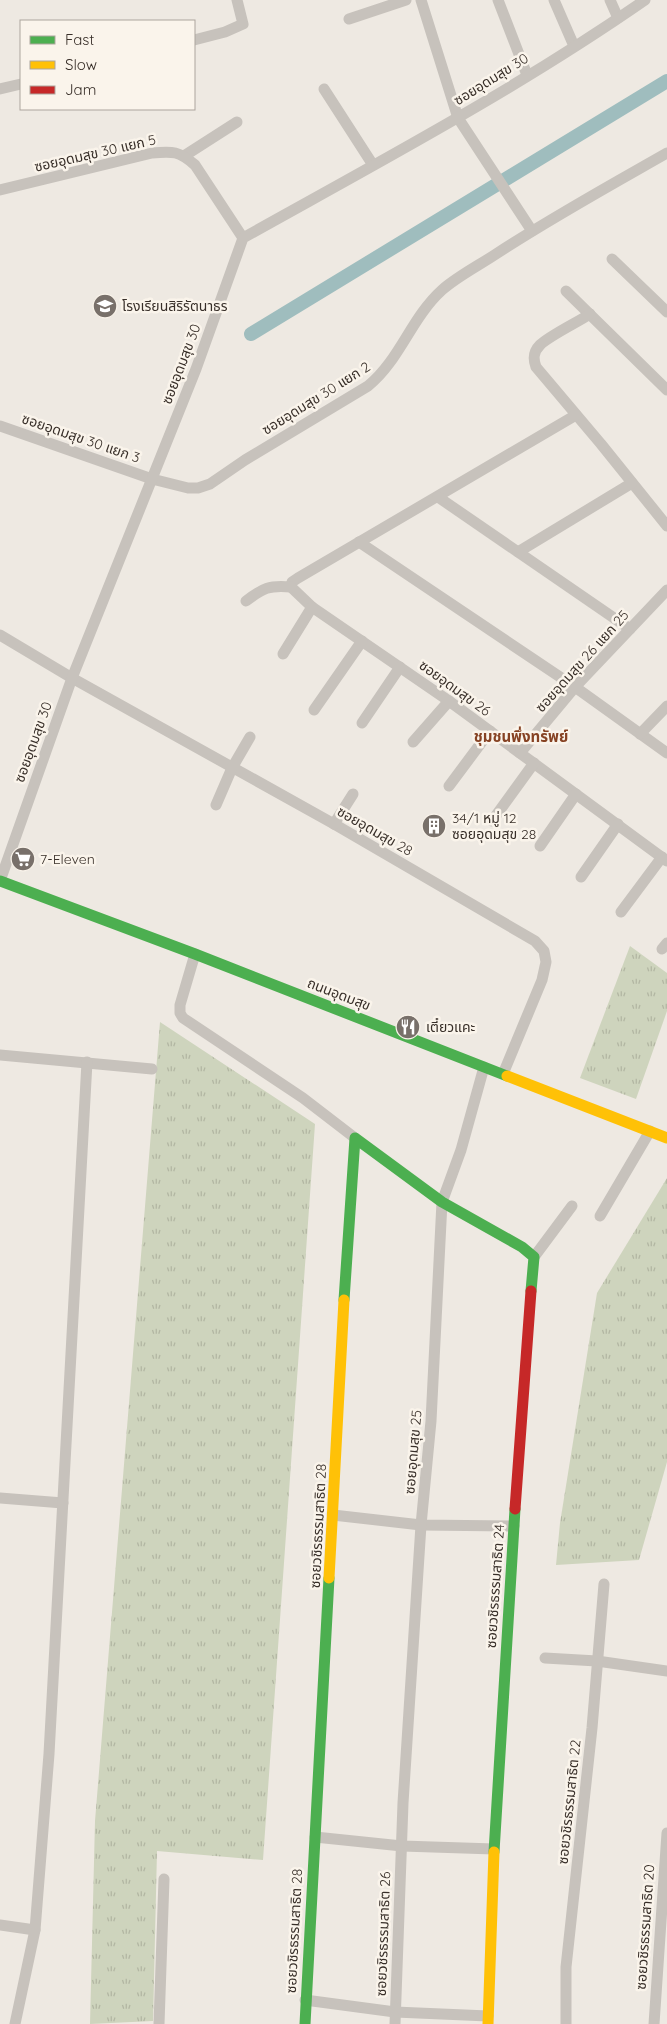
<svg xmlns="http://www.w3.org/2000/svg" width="667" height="2024" viewBox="0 0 667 2024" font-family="Quicksand,'Noto Sans Thai',sans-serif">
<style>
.grass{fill:url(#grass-tufts)}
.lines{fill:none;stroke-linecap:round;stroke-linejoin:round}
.canal{stroke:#9fbdbe;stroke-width:14}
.street{stroke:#c7c2bc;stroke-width:11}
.fast{stroke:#4caf50;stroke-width:11}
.slow{stroke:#ffc107;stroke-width:11}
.jam{stroke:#c62828;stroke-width:11}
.labels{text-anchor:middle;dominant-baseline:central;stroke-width:5;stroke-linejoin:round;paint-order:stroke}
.street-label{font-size:14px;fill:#382f29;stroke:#faf4eb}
.poi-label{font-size:14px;fill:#382f29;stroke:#faf4eb;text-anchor:start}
.neighbourhood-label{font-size:15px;font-weight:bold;fill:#864223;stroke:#faf4eb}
</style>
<defs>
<pattern id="grass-tufts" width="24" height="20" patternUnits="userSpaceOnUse" patternTransform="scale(1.25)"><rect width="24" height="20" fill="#ced4bd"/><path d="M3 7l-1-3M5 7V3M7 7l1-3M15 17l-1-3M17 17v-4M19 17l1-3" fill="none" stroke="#b2b6a2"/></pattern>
</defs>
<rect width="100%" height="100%" fill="#eee9e2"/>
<g class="grass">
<path d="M630 946 667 973V1011L636 1099 580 1078Z"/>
<path d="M160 1022 315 1124 263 1860 157 1851 153 2021 90 2024 95 1821Z"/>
<path d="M667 1178V1462L639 1560 556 1565 560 1523 597 1293Z"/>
</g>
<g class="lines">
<path class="canal" d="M251 334 667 81"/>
<g class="street">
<path d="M421 0 458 118 532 231"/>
<path d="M498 0 527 75"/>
<path d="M554 0 574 46"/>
<path d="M610 0 618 18"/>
<path d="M349 19 406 0"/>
<path d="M194 40 225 32 243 24 237 0"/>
<path d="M0 89 21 84"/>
<path d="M324 89 373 165"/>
<path d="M184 156 237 122"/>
<path d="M0 190 152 153C173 151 179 151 195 165L243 238"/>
<path d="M612 259 667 312"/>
<path d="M566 291 667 390"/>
<path d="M590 314C578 322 549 336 540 345 533 352 533 359 536 367L601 444 667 526"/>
<path d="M576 415 298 578 292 582 291 587 312 607 449 701 667 861"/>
<path d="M0 426 152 479 188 488H198L210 484 245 460 368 386C400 360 411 318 442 290 458 276 478 266 496 254 551 218 609 186 667 153"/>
<path d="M438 497 630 629"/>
<path d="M359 542 575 687 667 753"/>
<path d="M518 552 632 483"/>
<path d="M246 601C263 588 269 585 291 587"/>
<path d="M0 635 72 678 334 824 535 941 544 951 546 962 542 980 503 1074"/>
<path d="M283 654 312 607"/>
<path d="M314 710 362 641"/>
<path d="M362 723 400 667"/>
<path d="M640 734 667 706"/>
<path d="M413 742 449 701"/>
<path d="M520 753 575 687 667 590"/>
<path d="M449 786 490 731"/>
<path d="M216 805 232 768 250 737"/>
<path d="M492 821 534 763"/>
<path d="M334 824 353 794"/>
<path d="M540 846 576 794"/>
<path d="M581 877 618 824"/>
<path d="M0 881 72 678 196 369 243 238C379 162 517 89 645 0"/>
<path d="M621 912 662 857"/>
<path d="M662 949 667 943"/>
<path d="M195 954 180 1005V1013L183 1018 303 1098 355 1138"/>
<path d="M0 1055 152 1069"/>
<path d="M600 1216 650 1131"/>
<path d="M534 1257 572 1206"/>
<path d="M0 1498 63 1503"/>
<path d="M333 1515 421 1525 514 1526"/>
<path d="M545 1658 597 1661 667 1671"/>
<path d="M315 1837 402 1846 494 1849"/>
<path d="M0 1925 35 1930"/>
<path d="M305 2000 395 2012 488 2016"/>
<path d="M15 2024 35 1930 49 1754 87 1062"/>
<path d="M159 2024 164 1879"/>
<path d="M395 2024 403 1803 421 1525 431 1421 442 1202 461 1150 484 1067"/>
<path d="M566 2024V1967L592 1728 604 1584"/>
<path d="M654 2024 667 1833"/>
</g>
<g class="fast">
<path d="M0 881 195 954 507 1076"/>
<path d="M344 1300 355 1138 442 1202 522 1247 534 1257 531 1291"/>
<path d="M494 1852 515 1509"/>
<path d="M305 2024 329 1578"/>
</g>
<g class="slow">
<path d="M507 1076 667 1138"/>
<path d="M329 1578 344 1300"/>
<path d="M488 2024 494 1852"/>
</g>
<path class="jam" d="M515 1509 531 1291"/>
</g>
<defs>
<g id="school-disc" transform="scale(1.25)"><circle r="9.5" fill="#78706a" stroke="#faf4eb"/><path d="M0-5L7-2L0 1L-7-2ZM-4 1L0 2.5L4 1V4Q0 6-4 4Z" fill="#fff"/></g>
<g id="building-disc" transform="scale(1.25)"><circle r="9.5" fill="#78706a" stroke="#faf4eb"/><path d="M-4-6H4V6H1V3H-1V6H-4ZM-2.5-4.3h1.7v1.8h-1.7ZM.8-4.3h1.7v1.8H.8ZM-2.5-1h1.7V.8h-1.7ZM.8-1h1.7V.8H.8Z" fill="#fff"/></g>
<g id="supermarket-disc" transform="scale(1.25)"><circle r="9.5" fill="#78706a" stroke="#faf4eb"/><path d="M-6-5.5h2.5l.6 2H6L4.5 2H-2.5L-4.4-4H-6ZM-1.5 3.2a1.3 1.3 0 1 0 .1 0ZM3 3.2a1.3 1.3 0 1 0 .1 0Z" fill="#fff"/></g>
<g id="restaurant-disc" transform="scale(1.25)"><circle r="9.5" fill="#78706a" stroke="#faf4eb"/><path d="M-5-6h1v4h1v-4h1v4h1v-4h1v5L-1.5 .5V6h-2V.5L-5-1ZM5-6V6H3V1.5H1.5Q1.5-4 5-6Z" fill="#fff"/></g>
</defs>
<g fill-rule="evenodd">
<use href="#school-disc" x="105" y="306"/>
<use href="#building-disc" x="434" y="826"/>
<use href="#supermarket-disc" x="23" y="859"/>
<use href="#restaurant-disc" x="408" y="1027"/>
</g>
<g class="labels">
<g class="street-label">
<text transform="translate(491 79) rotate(-32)">ซอยอุดมสุข 30</text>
<text transform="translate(95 153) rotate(-13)">ซอยอุดมสุข 30 แยก 5</text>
<text transform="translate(181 364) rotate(-69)">ซอยอุดมสุข 30</text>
<text transform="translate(316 398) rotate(-32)">ซอยอุดมสุข 30 แยก 2</text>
<text transform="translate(81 438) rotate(19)">ซอยอุดมสุข 30 แยก 3</text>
<text transform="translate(582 661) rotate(-48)">ซอยอุดมสุข 26 แยก 25</text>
<text transform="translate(455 688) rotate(36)">ซอยอุดมสุข 26</text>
<text transform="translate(33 742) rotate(-70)">ซอยอุดมสุข 30</text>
<text transform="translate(375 831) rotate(30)">ซอยอุดมสุข 28</text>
<text transform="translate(339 994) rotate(21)">ถนนอุดมสุข</text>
<text transform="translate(413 1452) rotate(-85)">ซอยอุดมสุข 25</text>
<text transform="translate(318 1526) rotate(-87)">ซอยวชิรธรรมสาธิต 28</text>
<text transform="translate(495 1586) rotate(-86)">ซอยวชิรธรรมสาธิต 24</text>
<text transform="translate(569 1802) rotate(-84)">ซอยวชิรธรรมสาธิต 22</text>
<text transform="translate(645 1927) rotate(-86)">ซอยวชิรธรรมสาธิต 20</text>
<text transform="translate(294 1931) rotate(-87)">ซอยวชิรธรรมสาธิต 28</text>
<text transform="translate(383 1934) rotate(-88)">ซอยวชิรธรรมสาธิต 26</text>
</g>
<g class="poi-label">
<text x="122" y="306">โรงเรียนสิริรัตนาธร</text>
<text x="452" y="818">34/1 หมู่ 12<tspan x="452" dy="16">ซอยอุดมสุข 28</tspan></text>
<text x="40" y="859">7-Eleven</text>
<text x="426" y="1027">เตี๋ยวแคะ</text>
</g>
<g class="neighbourhood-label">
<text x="521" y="736">ชุมชนพึ่งทรัพย์</text>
</g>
</g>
<rect x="20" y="20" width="175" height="90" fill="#faf4eb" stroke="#aca59d"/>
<rect x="30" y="36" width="25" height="8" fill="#4caf50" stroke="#aca59d"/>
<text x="65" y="45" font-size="15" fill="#382f29">Fast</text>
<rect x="30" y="61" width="25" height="8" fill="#ffc107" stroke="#aca59d"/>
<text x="65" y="70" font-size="15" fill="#382f29">Slow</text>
<rect x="30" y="86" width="25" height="8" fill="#c62828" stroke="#aca59d"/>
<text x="65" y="95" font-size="15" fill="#382f29">Jam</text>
</svg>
